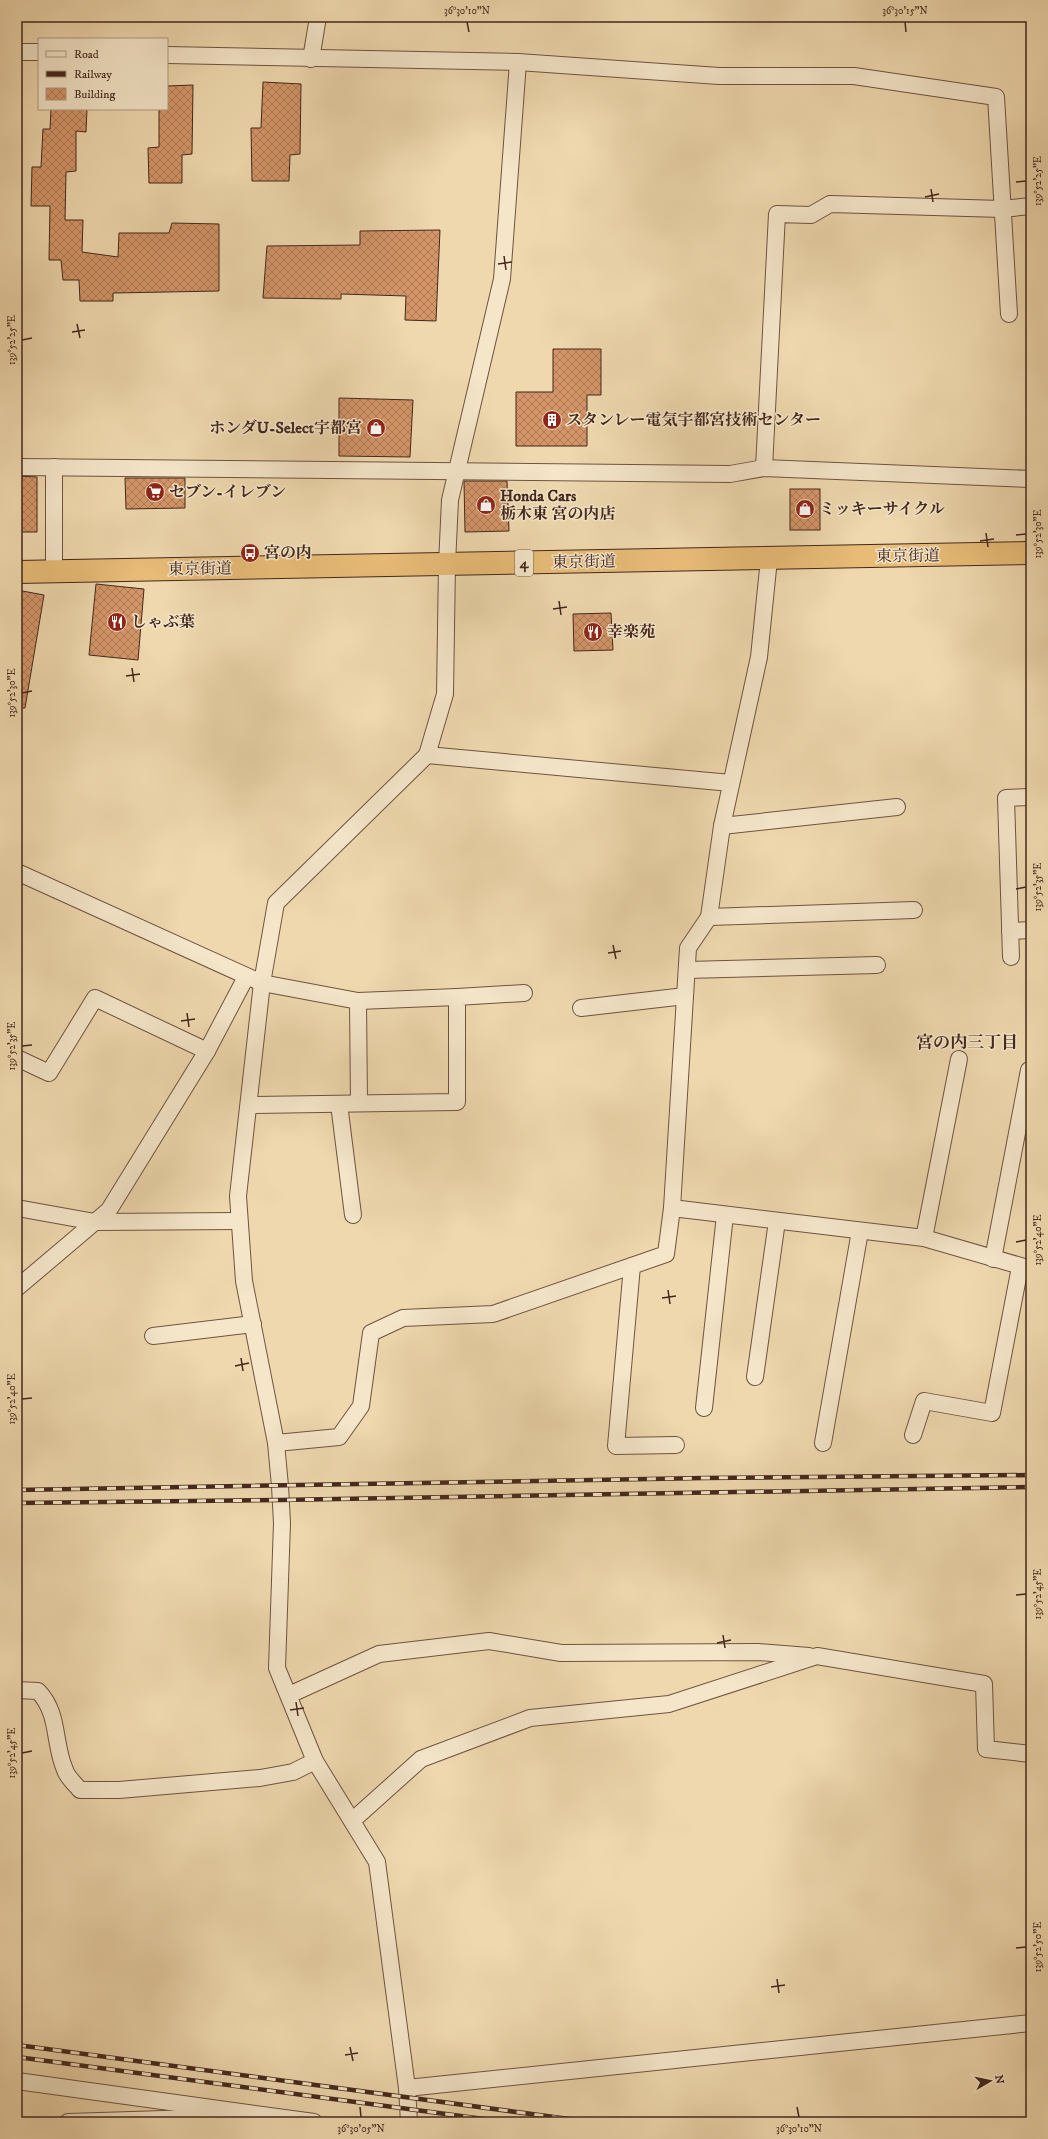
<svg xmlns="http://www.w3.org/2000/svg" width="1048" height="2139" viewBox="0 0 1048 2139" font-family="'IM FELL DW Pica','Noto Serif JP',serif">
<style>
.building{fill:url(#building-cross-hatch);stroke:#43271d}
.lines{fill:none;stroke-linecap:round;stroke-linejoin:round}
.minor-casing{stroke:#6e5341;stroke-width:18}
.trunk-casing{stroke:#43271d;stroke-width:24}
.minor{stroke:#f5e6ca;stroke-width:16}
.trunk{stroke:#e8bc77;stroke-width:22}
.rail-casing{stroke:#43271d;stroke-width:4.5}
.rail{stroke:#f5e6ca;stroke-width:3;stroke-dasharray:9;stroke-linecap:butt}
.ticks{fill:none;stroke:#43271d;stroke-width:1.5}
.labels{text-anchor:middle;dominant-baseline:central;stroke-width:3;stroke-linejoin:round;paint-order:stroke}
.shield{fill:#f5e6ca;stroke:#786051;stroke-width:1}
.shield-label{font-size:15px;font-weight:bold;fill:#43271d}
.poi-label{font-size:16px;font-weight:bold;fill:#43271d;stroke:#f5e6ca;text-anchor:start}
.street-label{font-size:16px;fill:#43271d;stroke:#f5e6ca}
.neighbourhood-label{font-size:17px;font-weight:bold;fill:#43271d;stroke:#f5e6ca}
.neatline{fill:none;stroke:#43271d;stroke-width:1.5}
.ticks-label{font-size:10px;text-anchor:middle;fill:#43271d}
</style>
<defs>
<pattern id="building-cross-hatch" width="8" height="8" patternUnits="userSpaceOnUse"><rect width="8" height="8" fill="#d49669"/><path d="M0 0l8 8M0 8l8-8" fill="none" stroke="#ae7a56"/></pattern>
</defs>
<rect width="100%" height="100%" fill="#efd8ae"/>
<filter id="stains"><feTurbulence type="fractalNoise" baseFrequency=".005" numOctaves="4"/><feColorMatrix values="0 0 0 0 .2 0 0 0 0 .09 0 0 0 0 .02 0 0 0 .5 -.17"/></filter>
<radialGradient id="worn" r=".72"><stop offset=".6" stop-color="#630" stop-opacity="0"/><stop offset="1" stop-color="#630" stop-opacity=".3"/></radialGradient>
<g class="building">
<path d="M263 82 301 84 300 154 290 155 289 181H252L251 128H261Z"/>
<path d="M193 85 192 154 182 155V183H149L148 148 159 147V109H167V86Z"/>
<path d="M51 109H87L86 132 76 131V171L66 172 65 220H83L82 252 118 257 119 233H169L172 223 219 224V291L113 293V301H80L79 280H63L61 260H49L50 206H31L32 167H41L43 129H50Z"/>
<path d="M440 230 436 321 405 320 406 296 341 294V299L263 298 267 246 360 245V231Z"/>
<path d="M553 349H601V395H587V446H516V392H553Z"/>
<path d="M339 398 413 400 410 457 339 456Z"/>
<path d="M17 476 37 477V532H17Z"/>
<path d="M125 478H185V508L126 509Z"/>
<path d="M464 481H507L509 531 465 532Z"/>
<rect x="790" y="489" width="30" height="41"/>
<path d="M96 584 144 589 138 660 89 655Z"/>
<path d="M17 590 44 595 25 708H17Z"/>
<path d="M611 613 613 650 574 651 573 614Z"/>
</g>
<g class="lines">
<g class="minor-casing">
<g id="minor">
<path d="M17 52H39"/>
<path d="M167 55 518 62 719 76H854L996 97 1009 314"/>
<path d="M311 59 318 17"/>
<path d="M17 467 730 474 764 468 1031 479"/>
<path d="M764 468 777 214 811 215 830 204 1002 209 1031 206"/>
<path d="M54 572V467"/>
<path d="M427 755 731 783"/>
<path d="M722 826 897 807"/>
<path d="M17 872 262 983 358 1001 457 997"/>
<path d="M709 917 914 910"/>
<path d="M1010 931 1031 930"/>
<path d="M1011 957 1006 798 1031 797"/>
<path d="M687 970 877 965"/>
<path d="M358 1001 359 1103"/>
<path d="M581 1008 685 996"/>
<path d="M17 1058 49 1073 95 998 207 1051"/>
<path d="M339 1104 353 1215"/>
<path d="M249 1105 457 1102V997L524 993"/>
<path d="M17 1208 95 1222 238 1221"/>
<path d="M672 1208 924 1238 1031 1269"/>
<path d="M924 1238 959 1059"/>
<path d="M993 1259 1029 1070"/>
<path d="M632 1266 616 1446 676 1445"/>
<path d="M17 1288 109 1210 207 1051 246 977"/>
<path d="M153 1336 253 1324"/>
<path d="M755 1377 777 1221"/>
<path d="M704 1408 725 1215"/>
<path d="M913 1435 924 1401 992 1413 1020 1267"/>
<path d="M276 1443 339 1437 361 1406 371 1333 403 1318 493 1314 666 1254 672 1208 688 948 709 917 722 826 759 657 769 559"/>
<path d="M823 1443 860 1231"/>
<path d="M17 1690 38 1691C60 1714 53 1743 65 1770 67 1777 75 1784 80 1790H119L260 1778 293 1772 315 1761"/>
<path d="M289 1695 379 1654 489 1641 561 1653 758 1652 809 1656"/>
<path d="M353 1820 421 1759 530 1718 669 1704 817 1656 984 1684 986 1749 1031 1754"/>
<path d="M17 2081 314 2122"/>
<path d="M407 2088 1031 2023"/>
<path d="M68 2122 228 2117"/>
<path d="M409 2122 407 2088 377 1862 315 1761 277 1668 282 1523 280 1486 276 1443 244 1281 238 1196 262 983 276 903 427 755 445 694 447 564 450 500 502 279 518 62"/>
</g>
</g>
<g class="trunk-casing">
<path id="trunk" d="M17 572 1031 553"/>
</g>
<use href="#minor" class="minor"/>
<use href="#trunk" class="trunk"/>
<g class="rail-casing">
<g id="rail">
<path d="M17 1490 705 1478 1031 1475"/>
<path d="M17 1503 280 1500 1031 1487"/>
<path d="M17 2045 591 2122"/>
<path d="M17 2057 506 2122"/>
</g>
</g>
<use href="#rail" class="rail"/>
</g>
<path class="ticks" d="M467 22 469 32M905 22 906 32M1016 182 1026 181M931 189 933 202M925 197 939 194M504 256 506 270M498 264 512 262M77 324 80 338M72 332 85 330M22 340 32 338M986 533 988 547M1016 535 1026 534M980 541 994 539M559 601 561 615M553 609 567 607M132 668 134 682M126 676 140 674M22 693 32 691M1016 889 1026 887M613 945 616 959M608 953 621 951M187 1013 189 1027M181 1021 195 1019M22 1046 32 1045M1016 1242 1026 1240M668 1290 670 1304M662 1298 676 1296M241 1358 243 1371M235 1366 249 1363M22 1399 32 1398M1016 1595 1026 1594M723 1635 725 1648M717 1643 731 1640M296 1702 298 1716M290 1710 304 1708M22 1753 32 1751M1016 1948 1026 1947M777 1979 779 1993M771 1987 785 1985M350 2047 353 2061M345 2055 358 2053M360 2107 361 2117M797 2107 799 2117"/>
<defs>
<g id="building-disc" transform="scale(1)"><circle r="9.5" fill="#8f2418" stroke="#f5e6ca"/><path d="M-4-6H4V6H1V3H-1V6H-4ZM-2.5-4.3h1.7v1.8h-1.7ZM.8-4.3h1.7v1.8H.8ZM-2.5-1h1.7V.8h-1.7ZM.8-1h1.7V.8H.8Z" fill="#fff"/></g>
<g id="shop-disc" transform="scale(1)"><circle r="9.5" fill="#8f2418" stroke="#f5e6ca"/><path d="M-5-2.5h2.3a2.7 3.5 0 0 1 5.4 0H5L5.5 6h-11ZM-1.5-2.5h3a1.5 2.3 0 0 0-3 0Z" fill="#fff"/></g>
<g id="supermarket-disc" transform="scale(1)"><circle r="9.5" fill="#8f2418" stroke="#f5e6ca"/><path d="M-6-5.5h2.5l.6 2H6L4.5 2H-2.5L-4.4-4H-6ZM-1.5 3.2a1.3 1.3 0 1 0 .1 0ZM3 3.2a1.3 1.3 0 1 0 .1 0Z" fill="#fff"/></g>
<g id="bus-disc" transform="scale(1)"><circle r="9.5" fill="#8f2418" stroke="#f5e6ca"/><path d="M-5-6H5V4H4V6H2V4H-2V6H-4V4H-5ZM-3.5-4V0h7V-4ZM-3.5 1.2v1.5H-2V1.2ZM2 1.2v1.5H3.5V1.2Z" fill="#fff"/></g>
<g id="restaurant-disc" transform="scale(1)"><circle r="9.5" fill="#8f2418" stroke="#f5e6ca"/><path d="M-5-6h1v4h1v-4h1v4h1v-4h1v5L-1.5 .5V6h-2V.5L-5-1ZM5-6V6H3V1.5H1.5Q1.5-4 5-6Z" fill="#fff"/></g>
</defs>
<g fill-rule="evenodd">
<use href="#building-disc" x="552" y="420"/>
<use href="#shop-disc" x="376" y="428"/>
<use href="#supermarket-disc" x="155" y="492"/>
<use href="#shop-disc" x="486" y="505"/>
<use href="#shop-disc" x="805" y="509"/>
<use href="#bus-disc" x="250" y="553"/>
<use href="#restaurant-disc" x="117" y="622"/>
<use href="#restaurant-disc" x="593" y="632"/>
</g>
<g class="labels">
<rect class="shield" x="515" y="550" width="18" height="26" rx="3"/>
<g class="shield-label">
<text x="524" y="563">4</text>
</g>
<g class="poi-label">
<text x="566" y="420">スタンレー電気宇都宮技術センター</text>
<text x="362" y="428" text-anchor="end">ホンダU-Select宇都宮</text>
<text x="169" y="492">セブン-イレブン</text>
<text x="500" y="496">Honda Cars<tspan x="500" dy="18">栃木東 宮の内店</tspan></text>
<text x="819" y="509">ミッキーサイクル</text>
<text x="264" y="553">宮の内</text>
<text x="131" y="622">しゃぶ葉</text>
<text x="607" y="632">幸楽苑</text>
</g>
<g class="street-label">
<text transform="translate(908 556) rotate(-1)">東京街道</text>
<text transform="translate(584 562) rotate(-1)">東京街道</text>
<text transform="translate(200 569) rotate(-1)">東京街道</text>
</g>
<g class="neighbourhood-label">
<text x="967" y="1043">宮の内三丁目</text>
</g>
</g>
<rect width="1048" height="2139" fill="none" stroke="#efd8ae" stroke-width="44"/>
<rect x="38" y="38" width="130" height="72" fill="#f5e6ca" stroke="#ae9a85"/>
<rect x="46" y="51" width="20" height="6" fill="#f5e6ca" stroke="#ae9a85"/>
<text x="74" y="58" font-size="12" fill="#43271d">Road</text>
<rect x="46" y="71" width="20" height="6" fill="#43271d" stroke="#ae9a85"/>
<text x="74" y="78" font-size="12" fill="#43271d">Railway</text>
<rect x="46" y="88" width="20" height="12" fill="url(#building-cross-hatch)" stroke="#ae9a85"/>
<text x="74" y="98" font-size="12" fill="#43271d">Building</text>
<g transform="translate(990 2081) rotate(81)" stroke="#f5e6ca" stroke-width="3" paint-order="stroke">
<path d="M0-3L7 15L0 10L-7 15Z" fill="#43271d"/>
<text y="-6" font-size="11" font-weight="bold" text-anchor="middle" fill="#43271d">N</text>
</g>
<rect x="22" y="22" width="1004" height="2095" class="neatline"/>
<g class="ticks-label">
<text x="467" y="14">36°30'10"N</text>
<text x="905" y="14">36°30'15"N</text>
<text transform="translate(1037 181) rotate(-90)" y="4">139°52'25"E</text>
<text transform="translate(11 340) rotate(-90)" y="4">139°52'25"E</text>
<text transform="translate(1037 534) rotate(-90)" y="4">139°52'30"E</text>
<text transform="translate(11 693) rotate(-90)" y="4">139°52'30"E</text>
<text transform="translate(1037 887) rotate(-90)" y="4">139°52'35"E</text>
<text transform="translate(11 1046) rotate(-90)" y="4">139°52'35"E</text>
<text transform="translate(1037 1240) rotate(-90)" y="4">139°52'40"E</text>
<text transform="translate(11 1399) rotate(-90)" y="4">139°52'40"E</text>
<text transform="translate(1037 1594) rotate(-90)" y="4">139°52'45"E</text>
<text transform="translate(11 1753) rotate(-90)" y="4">139°52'45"E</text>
<text transform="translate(1037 1947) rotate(-90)" y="4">139°52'50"E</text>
<text x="361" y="2132">36°30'05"N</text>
<text x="799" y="2132">36°30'10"N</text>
</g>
<rect width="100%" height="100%" filter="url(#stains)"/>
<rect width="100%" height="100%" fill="url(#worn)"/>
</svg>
